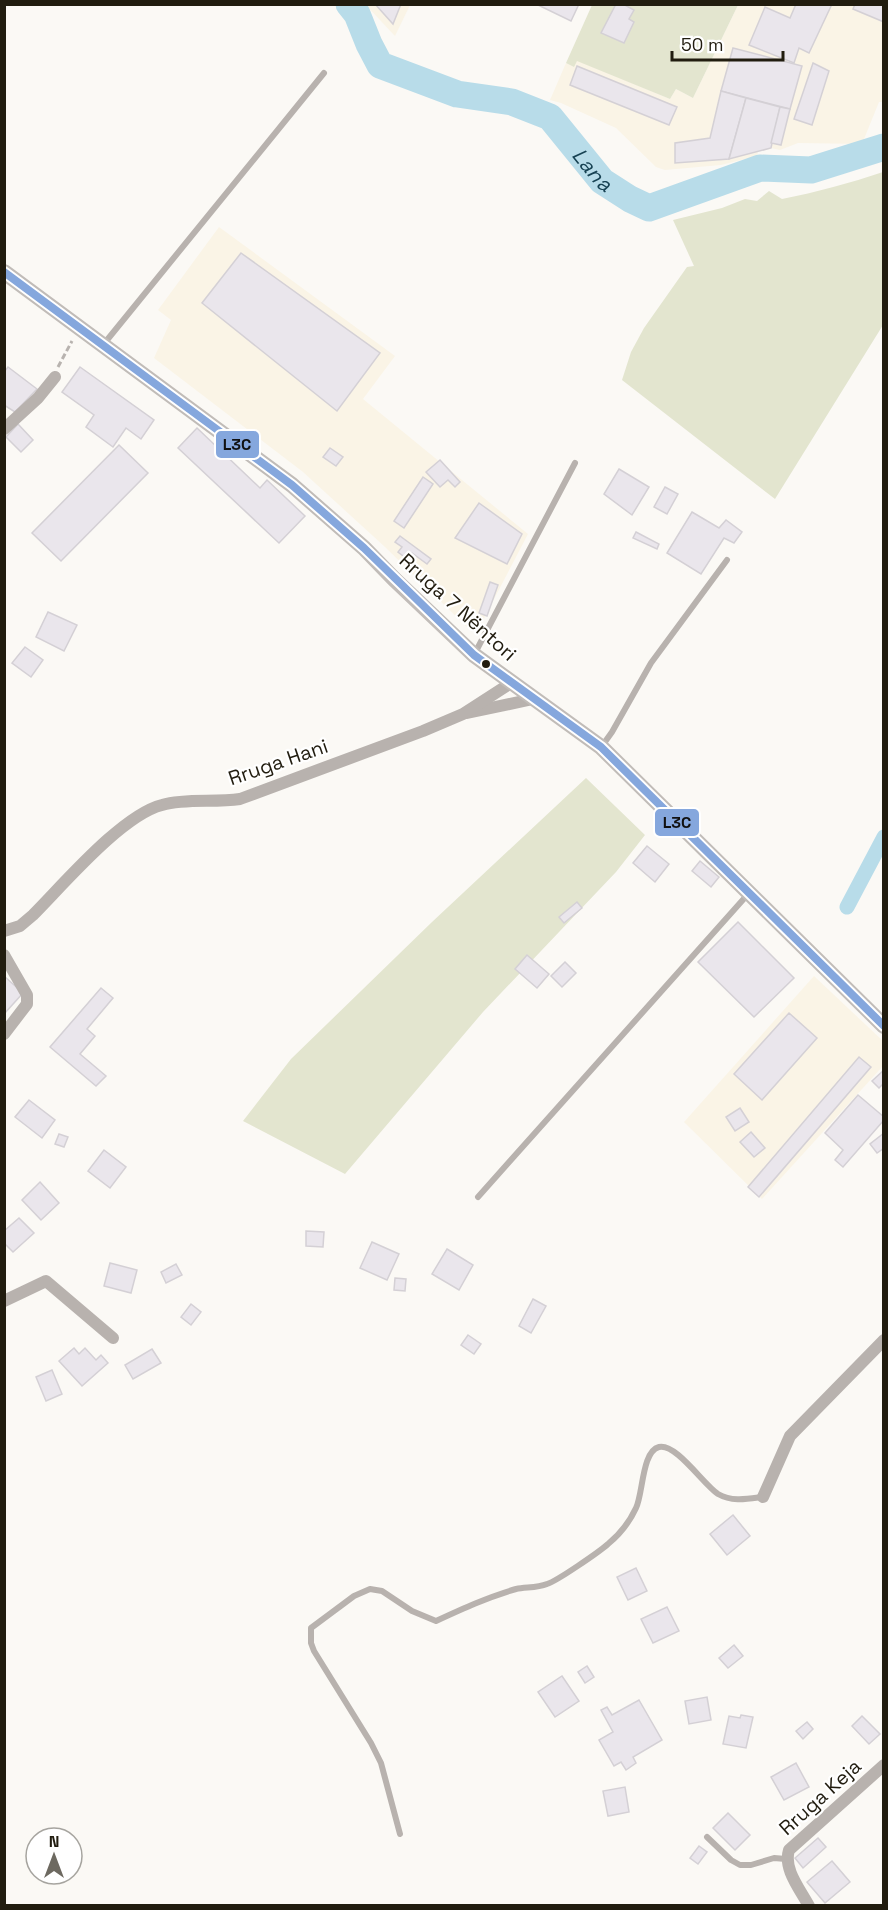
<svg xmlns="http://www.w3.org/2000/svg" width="888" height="1910" viewBox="0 0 888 1910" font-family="'Space Grotesk',sans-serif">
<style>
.industrial{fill:#faf4e6}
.green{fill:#e3e5cf}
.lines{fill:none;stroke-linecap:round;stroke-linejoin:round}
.canal{stroke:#b8dce9;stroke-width:15}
.river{stroke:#b8dce9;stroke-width:27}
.building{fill:#eae6ec;stroke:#d4d0d5;stroke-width:1.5}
.path{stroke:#b8b3af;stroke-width:3;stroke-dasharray:6 3;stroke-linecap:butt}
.service{stroke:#b8b2ae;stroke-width:6}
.minor{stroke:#b8b2ae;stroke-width:12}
.secondary{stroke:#c1bcb8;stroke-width:16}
.bus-1-casing{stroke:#fff;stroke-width:12}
.bus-1{stroke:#85a7dd;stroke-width:8}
.bus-dot{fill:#211c0f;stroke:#fff;stroke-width:2}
.labels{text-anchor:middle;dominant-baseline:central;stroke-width:4.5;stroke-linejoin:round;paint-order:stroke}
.street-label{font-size:20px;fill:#211c0f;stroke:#fff}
.water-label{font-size:21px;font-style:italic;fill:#174253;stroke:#fff}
.line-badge{stroke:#fff;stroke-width:2}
.pale-badge-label{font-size:16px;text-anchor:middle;font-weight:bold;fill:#111}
</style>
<rect width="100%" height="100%" fill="#fbf9f5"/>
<g class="industrial">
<path d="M366 5H410L395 36Z"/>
<path d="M738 5H883V102H879L862 144 798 143 780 150 771 148 758 151 757 156 721 165 665 170 656 167 616 128 561 103 550 100 566 63 574 67 577 60 670 99 676 89 693 98Z"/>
<path d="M219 227 395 356 363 399 528 534 480 626 469 629 385 547 303 472 154 358 171 320 158 310Z"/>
<path d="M814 976 883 1041V1066L762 1199 684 1122Z"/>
</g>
<g class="green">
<path d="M592 5H738L693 98 676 89 670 99 577 61 574 67 566 63Z"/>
<path d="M883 172V325L775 499 622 380 631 352 644 328 687 267 694 266 673 220 722 208 745 199 757 201 769 191 782 199C817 192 850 183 883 172Z"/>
<path d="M586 778 645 835 616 872 483 1012 345 1174 243 1121 291 1059 432 922Z"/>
</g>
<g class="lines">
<path class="canal" d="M847 907 884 837"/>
<path class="river" id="s1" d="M349 4 357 14 369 44 380 65 457 94 512 102 550 117 602 181 630 199 649 208 760 168 811 170 884 147"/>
</g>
<g class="building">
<path d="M375 4H401L393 24Z"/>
<path d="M536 4H579L571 21Z"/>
<path d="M616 4H623L634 10 629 19 634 22 624 43 601 33Z"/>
<path d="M796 4H832L809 53 799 48 794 63 749 45 765 7 790 18Z"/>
<path d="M855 4H884V22L853 9Z"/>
<path d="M733 48 802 66 790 109 721 91Z"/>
<path d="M813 63 829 71 812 125 794 119Z"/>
<path d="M577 66 677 107 669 125 570 85Z"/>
<path d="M721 91 746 98 729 159 675 163V143L710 138Z"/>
<path d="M746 98 780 107 771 148 729 159Z"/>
<path d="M780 107 790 109 781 145 771 143Z"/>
<path d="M241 253 380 353 337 411 202 303Z"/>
<path d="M8 367 37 389 15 412 4 405V372Z"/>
<path d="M80 367 154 420 141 439 126 428 113 447 86 427 94 415 62 392Z"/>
<path d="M18 424 33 440 21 452 6 437Z"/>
<path d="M197 428 260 488 267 480 305 516 279 543 178 448Z"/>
<path d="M119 445 148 473 61 561 32 533Z"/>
<path d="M330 448 343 457 336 466 323 457Z"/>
<path d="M440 460 460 482 455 487 448 480 440 487 426 472Z"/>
<path d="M619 469 649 487 632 515 604 494Z"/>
<path d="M423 477 433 484 404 528 394 521Z"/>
<path d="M665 487 678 494 667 514 654 507Z"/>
<path d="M479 503 522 534 507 564 455 538Z"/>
<path d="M692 512 719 528 726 520 742 532 734 543 724 538 701 574 667 553Z"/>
<path d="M636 532 659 544 657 549 633 538Z"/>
<path d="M400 536 431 559 427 564 412 553 407 559 398 552 402 547 395 542Z"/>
<path d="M490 582 498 585 487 616 479 613Z"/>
<path d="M48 612 77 625 64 651 36 637Z"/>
<path d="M25 647 43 660 31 677 12 663Z"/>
<path d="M647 846 669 864 655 882 633 863Z"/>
<path d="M700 861 719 877 711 887 692 871Z"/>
<path d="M577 902 582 908 564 923 559 917Z"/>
<path d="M738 922 794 978 754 1017 698 962Z"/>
<path d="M527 955 549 974 537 988 515 969Z"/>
<path d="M565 962 576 973 562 987 551 976Z"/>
<path d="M4 976 23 993 4 1014Z"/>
<path d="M101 988 113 998 87 1029 95 1036 80 1054 106 1076 96 1086 50 1047Z"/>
<path d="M789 1013 817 1038 762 1100 734 1074Z"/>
<path d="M859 1057 871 1067 759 1197 748 1187Z"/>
<path d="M884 1070V1083L879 1088 872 1081Z"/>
<path d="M858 1095 884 1117V1120L843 1167 835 1160 843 1150 825 1133Z"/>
<path d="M29 1100 55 1120 42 1138 15 1117Z"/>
<path d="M740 1108 749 1122 735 1131 726 1117Z"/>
<path d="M751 1132 765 1148 754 1157 740 1142Z"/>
<path d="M884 1133V1148L877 1153 870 1144Z"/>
<path d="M59 1134 68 1137 64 1147 55 1144Z"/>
<path d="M104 1150 126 1167 110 1188 88 1171Z"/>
<path d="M40 1182 59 1203 41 1220 22 1200Z"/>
<path d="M19 1218 34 1233 13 1252 4 1243V1231Z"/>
<path d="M306 1231 324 1232 323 1247 306 1246Z"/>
<path d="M372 1242 399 1254 387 1280 360 1268Z"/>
<path d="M447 1249 473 1265 459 1290 432 1274Z"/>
<path d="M110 1263 137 1270 131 1293 104 1286Z"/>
<path d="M176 1264 182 1275 166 1283 161 1272Z"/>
<path d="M395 1278 406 1279 405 1291 394 1290Z"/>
<path d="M533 1299 546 1306 531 1333 519 1326Z"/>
<path d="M191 1304 201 1312 191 1325 181 1317Z"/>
<path d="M468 1335 481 1344 474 1354 461 1345Z"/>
<path d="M74 1348 79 1354 85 1348 96 1360 101 1355 108 1363 82 1386 59 1361Z"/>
<path d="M152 1349 161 1363 133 1379 125 1365Z"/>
<path d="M52 1370 62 1394 46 1401 36 1377Z"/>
<path d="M733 1515 750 1536 727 1555 710 1534Z"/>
<path d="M636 1568 647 1591 628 1600 617 1577Z"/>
<path d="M667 1607 679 1631 653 1643 641 1619Z"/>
<path d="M734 1645 743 1656 728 1668 719 1658Z"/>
<path d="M587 1666 594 1677 585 1683 578 1672Z"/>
<path d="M562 1676 579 1701 555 1717 538 1692Z"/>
<path d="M707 1697 711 1720 689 1724 685 1701Z"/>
<path d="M639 1700 662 1740 633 1757 636 1763 626 1770 621 1762 614 1766 599 1740 613 1732 601 1710 607 1707 612 1715Z"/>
<path d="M741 1715 753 1717 746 1748 723 1744 729 1716 740 1718Z"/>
<path d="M862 1716 880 1734 869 1744 852 1726Z"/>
<path d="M807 1722 813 1729 803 1739 796 1731Z"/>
<path d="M796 1763 809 1787 784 1800 771 1777Z"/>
<path d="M625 1787 629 1812 608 1816 603 1791Z"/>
<path d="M728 1813 750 1835 735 1850 713 1828Z"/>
<path d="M818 1838 826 1847 803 1868 795 1858Z"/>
<path d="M699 1846 707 1852 698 1864 690 1858Z"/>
<path d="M832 1861 850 1882 825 1903 807 1882Z"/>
</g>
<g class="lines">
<path class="path" d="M58 367 72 341"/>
<g class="service">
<path d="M103 345 324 73"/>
<path d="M475 653 575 463"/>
<path d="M602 746 612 732 651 663 727 560"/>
<path d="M478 1197 749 893"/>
<path d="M400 1834 381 1763 371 1743 314 1651 311 1643V1628L354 1596 370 1589 382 1591 412 1611 436 1621C462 1609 488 1597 516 1589 526 1587 537 1588 547 1584 557 1581 599 1552 608 1544 619 1535 630 1521 636 1508 643 1494 642 1451 659 1447 676 1443 703 1484 718 1494 732 1502 747 1499 762 1497"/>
<path d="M707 1837 731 1860 740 1865H751L774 1858 786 1859"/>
</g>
<g class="minor">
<path d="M4 429 38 398 55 377"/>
<path d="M467 713 533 699"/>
<path d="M4 931 20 926 33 915C63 885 122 815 162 805 187 798 214 803 240 799L423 731 463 714 511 683"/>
<path d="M4 955 27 995V1004L4 1034"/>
<path d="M4 1301 46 1281 113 1338"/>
<path d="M763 1497 790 1436 884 1340"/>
<path d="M809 1906C800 1889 783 1869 789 1850L884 1765"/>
</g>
<path class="secondary" d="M4 272 292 485 364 548 394 579 474 655 601 747 884 1026"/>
<g class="bus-1-casing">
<path id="bus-1" d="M4 272 292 485 364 548 474 655 601 747 884 1026"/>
</g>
<use href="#bus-1" class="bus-1"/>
</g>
<circle class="bus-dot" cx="486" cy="664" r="5"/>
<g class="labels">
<g class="street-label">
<text transform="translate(458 607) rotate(42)">Rruga 7 Nëntori</text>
<text transform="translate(278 762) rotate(-19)">Rruga Hani</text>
<text transform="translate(820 1797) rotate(-42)">Rruga Keja</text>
</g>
<g class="water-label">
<text stroke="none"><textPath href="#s1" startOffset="315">Lana</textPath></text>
</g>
</g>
<g class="line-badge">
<rect x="215" y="430" width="45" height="29" rx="6" fill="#85a7dd"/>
<rect x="654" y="808" width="46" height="29" rx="6" fill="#85a7dd"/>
</g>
<g class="pale-badge-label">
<text x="237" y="450">L3C</text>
<text x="677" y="828">L3C</text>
</g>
<rect width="888" height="1910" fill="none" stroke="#211c0f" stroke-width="12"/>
<g transform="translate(54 1856)"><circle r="28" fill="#ffffff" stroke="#a6a49f" stroke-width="1.5"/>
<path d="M0-4.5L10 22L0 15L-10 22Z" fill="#6d6960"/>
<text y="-9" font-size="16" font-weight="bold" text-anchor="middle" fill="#211c0f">N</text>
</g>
<path d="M672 51v9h111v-9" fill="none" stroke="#211c0f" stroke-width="3"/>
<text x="681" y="51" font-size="18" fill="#211c0f" stroke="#ffffff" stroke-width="4.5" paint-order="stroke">50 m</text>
</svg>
